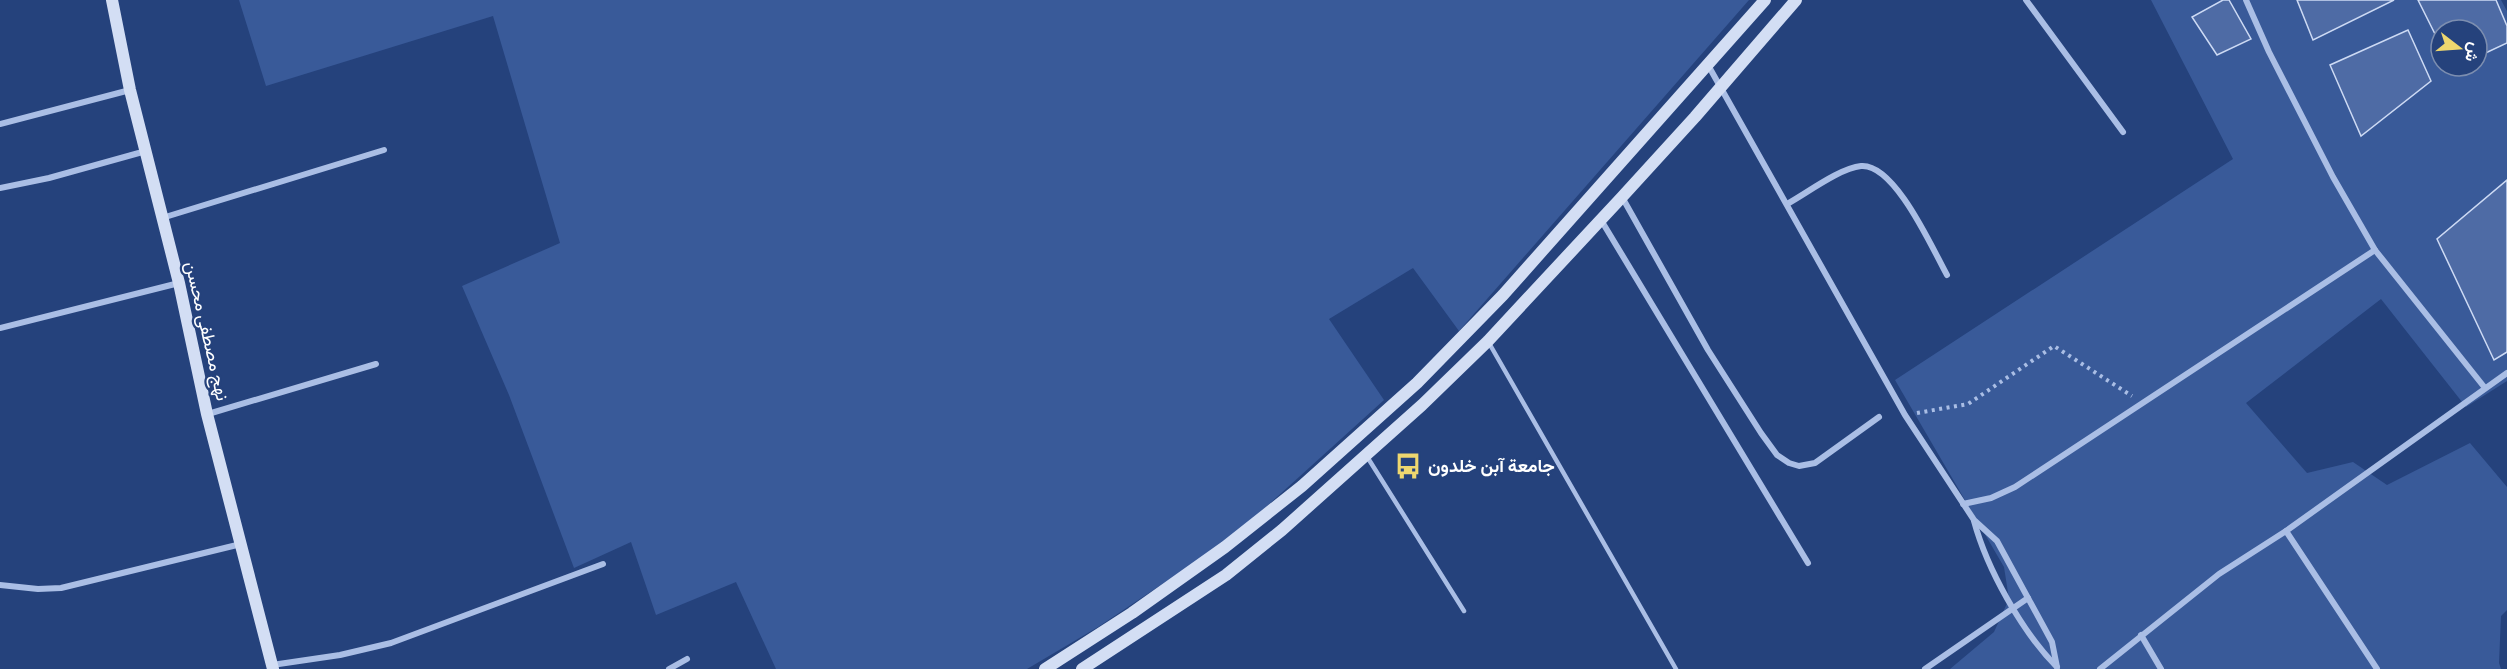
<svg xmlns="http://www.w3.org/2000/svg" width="2507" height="669" viewBox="0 0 2507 669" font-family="Signika,Vazirmatn,sans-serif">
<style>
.green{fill:#395a99;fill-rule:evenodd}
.building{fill:#4e6ba5;stroke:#cddaf4;stroke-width:1.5}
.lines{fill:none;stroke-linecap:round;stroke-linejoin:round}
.path{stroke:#aabee5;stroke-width:4;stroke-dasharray:3 4.5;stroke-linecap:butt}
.lane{stroke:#aabee5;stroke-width:4.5}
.street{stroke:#aabee5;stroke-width:6}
.secondary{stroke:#d3def4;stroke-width:12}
.labels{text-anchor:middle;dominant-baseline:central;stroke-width:4.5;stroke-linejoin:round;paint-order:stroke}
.street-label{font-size:18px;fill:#fff;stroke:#25427c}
.poi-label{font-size:18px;font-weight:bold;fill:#fff;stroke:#25427c;text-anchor:start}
</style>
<rect width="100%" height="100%" fill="#25427c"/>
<g class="green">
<path d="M239 0H1749L1459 331 1413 268 1329 319 1384 400 1234 536 1098 627 1027 669H776L736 582 656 615 631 542 574 568 509 395 462 286 560 243 493 16 266 86Z"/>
<path d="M2151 0H2501L2507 11V381L2466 407 2381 299 2246 403 2307 473 2353 462 2387 485 2470 443 2507 487V610L2501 616 2499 663 2501 669H1950L1994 632 2009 599 2004 567 1895 380 2233 159ZM2441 30H2477V66H2441Z"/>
</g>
<g class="building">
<path d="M2223 0H2229L2251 39 2217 55 2192 17Z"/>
<path d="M2297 0H2394L2313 40Z"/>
<path d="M2418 0H2496L2507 26V43L2477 57V30H2441V46Z"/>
<path d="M2408 30 2431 81 2361 136 2330 65Z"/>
<path d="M2507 180V352L2494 360 2437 239Z"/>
</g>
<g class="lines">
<path class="path" d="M1917 413 1968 404 2054 346 2132 396"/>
<g class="lane">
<path d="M1489 343 1676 669"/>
<path d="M1366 455 1464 611"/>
</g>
<g class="street">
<path d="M2026 0 2123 132"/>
<path d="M2246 0 2269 52 2333 177 2375 250 2485 388"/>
<path d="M1708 65 1905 415 1974 520 1997 541 2052 642 2057 667"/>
<path d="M0 124 130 90"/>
<path d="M0 188 49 178 146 151"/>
<path d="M1622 197 1708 350 1761 433 1777 455 1789 463 1799 466 1815 463 1879 417"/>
<path d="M1787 204C1807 193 1840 168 1861 166 1895 163 1933 250 1947 275"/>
<path d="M162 218 384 150"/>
<path d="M1601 220 1808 563"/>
<path d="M0 328 179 283"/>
<path d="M208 414 376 364"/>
<path d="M1963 504 1991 498 2015 487 2375 250"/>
<path d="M1974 521C1987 569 2022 632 2057 667"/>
<path d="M2286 531 2377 669"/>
<path d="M0 585 38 589 61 588 241 544"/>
<path d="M2141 635 2161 669"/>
<path d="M272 665 340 655 391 643 603 564"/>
<path d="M669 669 687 659"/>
<path d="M1925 669 2028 598"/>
<path d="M2100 669 2219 574 2286 531 2507 373"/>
</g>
<g class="secondary">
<path d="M112 0 130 90 179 283 207 414 273 669"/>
<path d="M1045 669 1132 613 1225 547 1302 486 1417 383 1503 295 1765 0"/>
<path d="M1082 669 1226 575 1282 530 1422 405 1488 341 1622 197 1695 117 1796 0"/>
</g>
</g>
<defs>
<g id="bus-bare" transform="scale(2.07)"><path d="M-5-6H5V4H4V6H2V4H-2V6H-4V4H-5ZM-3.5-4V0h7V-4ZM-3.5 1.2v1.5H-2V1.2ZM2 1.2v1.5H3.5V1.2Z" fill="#eed76f" stroke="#25427c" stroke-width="2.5" paint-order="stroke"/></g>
</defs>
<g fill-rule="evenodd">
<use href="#bus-bare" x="1408" y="466"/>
</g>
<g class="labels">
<g class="street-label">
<text transform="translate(207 331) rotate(77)">نهج مصطفى محسن</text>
</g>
<g class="poi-label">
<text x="1428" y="466">جامعة آبن خلدون</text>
</g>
</g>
<g transform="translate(2459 48) rotate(107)"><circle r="28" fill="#25427c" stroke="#7c8eb0" stroke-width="1.5"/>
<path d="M0-4.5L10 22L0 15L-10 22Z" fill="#eed76f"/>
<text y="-9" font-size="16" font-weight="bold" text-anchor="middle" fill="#ffffff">ش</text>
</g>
</svg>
